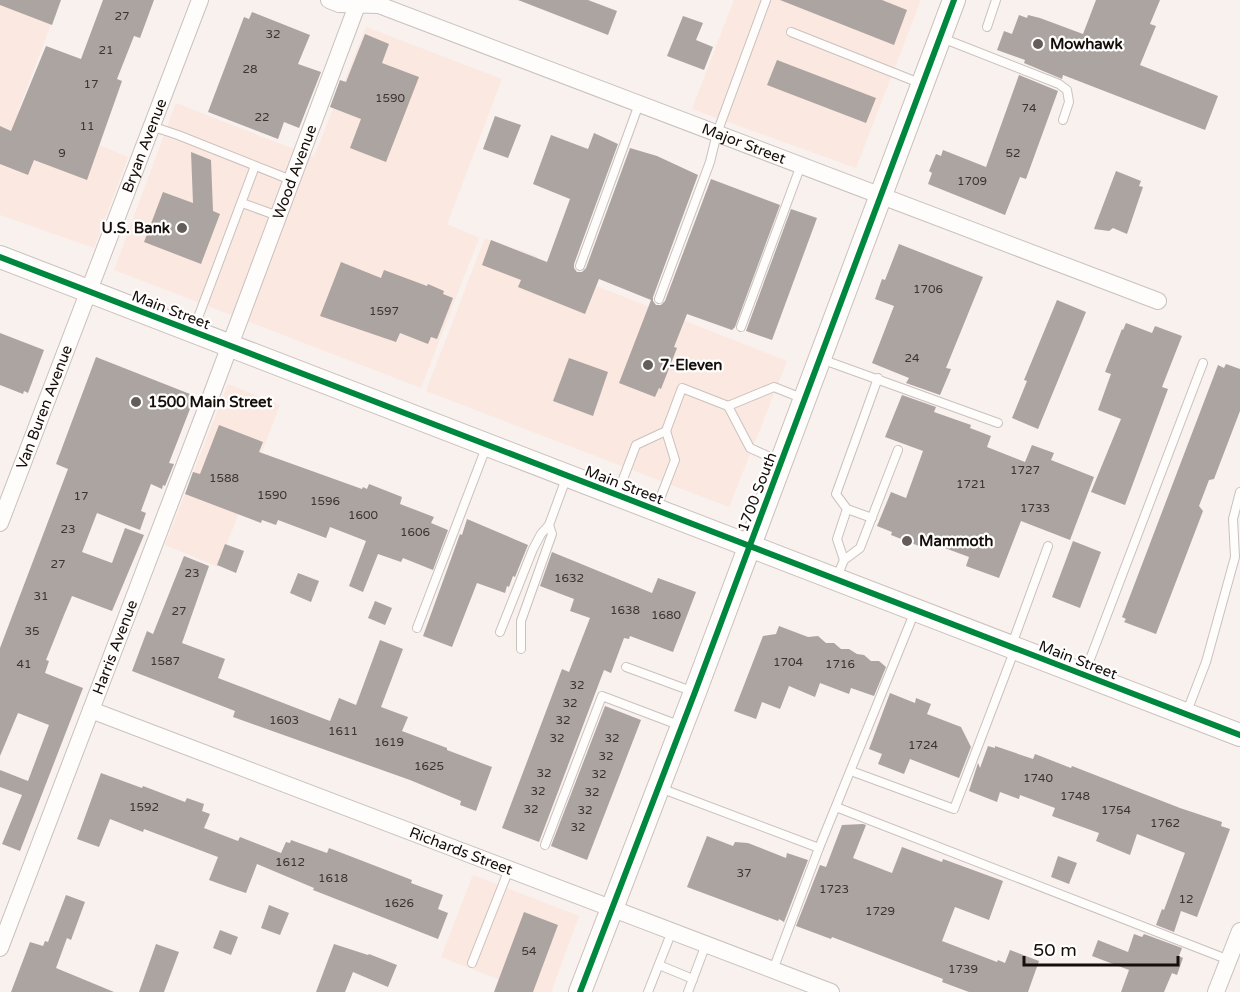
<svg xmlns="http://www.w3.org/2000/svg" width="1240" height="992" viewBox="0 0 1240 992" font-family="'Varela Round',sans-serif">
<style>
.built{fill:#fbe8e0}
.building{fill:#aca4a0}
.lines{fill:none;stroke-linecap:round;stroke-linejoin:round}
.lane-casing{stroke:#c9c1bd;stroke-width:10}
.street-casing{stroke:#c9c1bd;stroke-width:18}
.secondary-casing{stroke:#c9c1bd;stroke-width:24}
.lane{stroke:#fefdfc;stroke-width:8}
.street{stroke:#fefdfc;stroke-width:16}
.secondary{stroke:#fefdfc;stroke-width:22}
.cycleway-casing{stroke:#fff;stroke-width:10}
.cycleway{stroke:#00873e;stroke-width:6}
.poi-dot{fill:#655d5a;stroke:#fff;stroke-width:2}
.labels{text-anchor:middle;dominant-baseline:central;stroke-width:4.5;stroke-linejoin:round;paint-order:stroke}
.number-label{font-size:12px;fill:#3c3430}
.poi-label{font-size:15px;font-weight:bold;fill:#160e0a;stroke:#fff;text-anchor:start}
.street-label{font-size:15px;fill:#160e0a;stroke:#fff}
</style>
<rect width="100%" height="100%" fill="#f8f1ee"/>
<g class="built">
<path d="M0 0H60L18 111 128 157 94 248 0 215Z"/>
<path d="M734 0H921L856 168 692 109Z"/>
<path d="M366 27 502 79 447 224 479 238 421 388 114 270 176 103 314 157Z"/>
<path d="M485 238 537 256 535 262 787 361 729 507 426 391Z"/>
<path d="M228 384 280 405 218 567 165 545Z"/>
<path d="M473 875 579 916 551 992H531L441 957Z"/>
</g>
<g class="building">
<path d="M0 0H61L52 25 0 5Z"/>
<path d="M103 0H154L140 38 134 36 117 79 122 81 87 180 34 160 28 175 0 164V126L11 131 46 46 81 59Z"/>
<path d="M518 0H588L617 11 608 35Z"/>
<path d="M780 0H882L907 10 894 45Z"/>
<path d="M1096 0H1160L1150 24 1156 26 1140 65 1218 96 1205 130 1063 75 1062 79 1024 63 1025 60 997 50 1004 31 1012 34 1019 15 1027 18 1028 15 1040 18 1083 34Z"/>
<path d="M252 12 310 35 298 64 321 72 299 128 284 122 278 139 208 112 244 17 249 19Z"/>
<path d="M683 16 703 23 696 40 713 47 704 70 667 56Z"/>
<path d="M365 34 389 44 382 63 419 77 386 162 350 148 361 119 330 107 340 80 346 82Z"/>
<path d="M777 60 876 98 866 123 767 85Z"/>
<path d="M1019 75 1058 91 1026 179 1020 177 1005 215 928 184 932 173 929 171 936 154 941 156 943 150 986 167Z"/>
<path d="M495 116 521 125 508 158 483 149Z"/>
<path d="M594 133 618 144 574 264V268L577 272H582L586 268 630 148 657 156 698 175 653 297V301L656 305H661L665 301 711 179 780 205 735 327 732 330 687 314 674 347 677 348 661 389 659 388 655 397 619 383 651 300 599 279 585 314 518 287 521 280 482 265 491 240 547 262 570 199 533 184 551 135 588 149Z"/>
<path d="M191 152 211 160 213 211 220 214 201 264 144 242 163 192 193 203Z"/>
<path d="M1116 171 1141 181 1139 186 1143 187 1127 234 1113 228 1109 231 1094 229Z"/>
<path d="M791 209 817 218 772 340 746 331Z"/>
<path d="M899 244 983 277 946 368 951 369 940 395 906 383 909 378 872 363 894 306 875 299 882 279 885 280Z"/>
<path d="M341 262 381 278 384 270 427 286 428 284 444 291 443 294 453 298 437 339 431 337 428 344 400 333 396 342 320 316Z"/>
<path d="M1057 300 1086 312 1038 429 1012 418 1027 381 1024 380Z"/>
<path d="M1126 323 1152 333 1155 326 1182 336 1162 387 1168 389 1125 505 1091 492 1121 419 1098 410 1111 374 1105 372 1122 329 1123 330Z"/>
<path d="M0 333 44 350 28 393 24 391 23 394 0 385Z"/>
<path d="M96 357 195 396 169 463 174 464 165 486 163 485 162 489 151 484 141 511 146 513 140 530 97 513 82 552 112 563 125 528 144 535 112 611 72 596 64 615 46 660 49 661 45 673 83 688 20 851 2 844 22 795 0 787V770L28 781 49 725 18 713 0 756V648L68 469 56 464Z"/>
<path d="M569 358 608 372 593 416 553 401Z"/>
<path d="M1226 364 1240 369V411L1214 479 1209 480 1199 506 1203 511 1156 634 1124 622 1126 619 1122 617 1218 365 1224 368Z"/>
<path d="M902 395 936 407 934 412 971 425 970 428 991 436 987 447 1025 462 1032 445 1054 453 1051 460 1094 477 1070 540 1021 521 999 578 966 566 969 557 926 541 924 548 891 535 892 532 877 526 891 492 906 498 923 451 885 437Z"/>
<path d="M219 425 263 442 259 452 362 489 363 487 367 489 369 484 402 497 400 504 434 517 431 523 448 530 433 570 403 558 401 562 378 554 363 592 349 586 366 541 330 527 326 538 278 520 276 525 262 520 261 523 185 494 193 472 200 474Z"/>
<path d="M467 519 528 545 515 577 513 576 509 587 507 586 505 593 477 583 452 647 423 636 460 534 462 535Z"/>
<path d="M1073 541 1101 552 1080 608 1052 597Z"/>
<path d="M225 544 244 551 236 573 217 565Z"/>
<path d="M552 552 652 593 658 578 696 592 673 652 630 636 629 639 624 638 611 673 604 670 539 842 502 828 562 669 569 672 590 618 570 611 574 599 540 586Z"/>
<path d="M184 556 209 566 182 643 225 659 218 678 330 721 339 698 356 705 380 640 403 649 381 707 408 717 402 731 447 748V750L492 767 476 811 460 805 461 801 410 780 233 717 235 711 132 671 147 631 153 634Z"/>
<path d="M298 573 319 581 311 602 290 593Z"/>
<path d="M375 601 392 608 385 625 368 618Z"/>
<path d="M779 626 808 637 818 636 826 643H834L841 649H849L857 654 864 655 871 661H879L886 667 874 696 851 688 849 694 820 683 815 697 789 686 780 709 762 702 756 719 734 711 763 636 776 634Z"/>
<path d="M890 693 915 703 916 698 931 704 927 714 961 727 971 747 959 778 910 759 904 774 878 764 882 754 869 749Z"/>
<path d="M605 706 641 720 587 860 551 846Z"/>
<path d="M988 746 995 748V746L1033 759 1035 754 1071 768 1072 766 1180 808 1222 822 1221 826 1230 829 1197 917 1181 911 1174 932 1156 925 1162 909 1164 910 1185 853 1137 834 1130 855 1096 841 1099 833 1052 816 1055 808 1020 795 1019 799 1000 792 997 802 969 791 978 763 980 768Z"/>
<path d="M101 773 142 788 143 786 185 802 187 798 204 804 202 811 210 814 204 828 238 841 240 837 281 853 286 842 290 843 291 840 327 853 329 848 412 880 411 883 443 895 438 909 448 913 438 939 313 890 314 888 257 864 246 893 231 888 209 880 218 857 144 829 143 832 110 819 99 847 77 839Z"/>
<path d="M863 824 866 825 853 858 892 873 902 847 942 862 943 859 1003 881 989 920 955 907 942 941 997 962 998 960 1005 963 1010 950 1039 961 1028 992H969L942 982 943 979 832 937 831 939 796 926 820 865 826 867 842 825Z"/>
<path d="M707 836 733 846 735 842 748 843 786 858 787 853 808 860 784 922 779 919 778 921 687 887Z"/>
<path d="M1058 856 1077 863 1069 884 1051 877Z"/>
<path d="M66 895 85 902 71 940 67 938 56 968 114 992H11L30 942 43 946 45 941 48 942Z"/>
<path d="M269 905 289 913 280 935 261 928Z"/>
<path d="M524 912 558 925 533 992H494Z"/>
<path d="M220 930 238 937 231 955 213 948Z"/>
<path d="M1134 934 1142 937 1144 934 1182 948 1179 956 1183 958 1177 975 1172 973 1164 992H1121L1129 970 1092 956 1098 940 1128 952Z"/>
<path d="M156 944 179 952 164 992H139Z"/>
<path d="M334 944 368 955 369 954 397 965 388 987 353 972 345 992H316Z"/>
</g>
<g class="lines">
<g class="lane-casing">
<g id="lane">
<path d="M987 27 996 0"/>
<path d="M791 32 922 84"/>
<path d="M942 38 1059 84 1067 90 1069 102 1063 120"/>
<path d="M151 126 178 135 291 180"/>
<path d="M242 203 278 216"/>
<path d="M580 266 639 104"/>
<path d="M659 299 710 162 717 133 766 0"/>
<path d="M741 327 801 165"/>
<path d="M193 331 255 166"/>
<path d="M821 359 998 423"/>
<path d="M666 431 682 388 728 406"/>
<path d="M781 462 750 448 728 406 774 387 804 399"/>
<path d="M617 495 636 445 666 431 675 460 656 509"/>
<path d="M847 509 872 518"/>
<path d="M844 560 860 548 898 450"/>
<path d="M836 579 844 560 837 539 847 509 836 494 878 378"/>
<path d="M417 628 487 445"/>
<path d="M500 632 533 549 541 534 549 525 567 476"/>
<path d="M1011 647 1048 546"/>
<path d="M521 649V621L552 534 549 525"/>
<path d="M626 667 694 692"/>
<path d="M1084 675 1203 363"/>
<path d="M1186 714 1206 662 1235 557 1233 519 1240 492"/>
<path d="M851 771 954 809 1015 649"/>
<path d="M660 788 819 848"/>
<path d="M836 807 1229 960"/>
<path d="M545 845 602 696 681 726"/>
<path d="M472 963 509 869"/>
<path d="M659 965 693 979"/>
<path d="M773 970 819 848 915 611"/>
<path d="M648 992 672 931"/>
<path d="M688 992 706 944"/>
</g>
</g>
<g class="street-casing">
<g id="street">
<path id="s1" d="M329 0 339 4 379 5 1158 301"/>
<path id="s2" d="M0 523 200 0"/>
<path id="s3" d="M91 710 831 992"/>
<path id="s4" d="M0 948 211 396 359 0"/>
<path d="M1216 992 1240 931"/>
</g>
</g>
<g class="secondary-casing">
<g id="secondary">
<path d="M0 257 1240 735"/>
<path d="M580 992 695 692 954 0"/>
</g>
</g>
<use href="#lane" class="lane"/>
<use href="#street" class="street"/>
<use href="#secondary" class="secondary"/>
<g class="cycleway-casing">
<g id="cycleway">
<path d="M0 257 1240 735"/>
<path d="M580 992 695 692 954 0"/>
</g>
</g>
<use href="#cycleway" class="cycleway"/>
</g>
<g class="poi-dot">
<circle cx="1038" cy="44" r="6"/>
<circle cx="182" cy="228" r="6"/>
<circle cx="648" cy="365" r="6"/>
<circle cx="136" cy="402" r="6"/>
<circle cx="907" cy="541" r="6"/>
</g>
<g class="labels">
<g class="number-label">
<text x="122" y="16">27</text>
<text x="273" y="34">32</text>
<text x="106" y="50">21</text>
<text x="250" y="69">28</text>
<text x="91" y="84">17</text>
<text x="390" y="98">1590</text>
<text x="1029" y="108">74</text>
<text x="262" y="117">22</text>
<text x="87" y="126">11</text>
<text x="62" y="153">9</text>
<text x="1013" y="153">52</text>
<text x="972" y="181">1709</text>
<text x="928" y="289">1706</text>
<text x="384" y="311">1597</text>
<text x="912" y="358">24</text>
<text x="1025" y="470">1727</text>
<text x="224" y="478">1588</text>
<text x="971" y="484">1721</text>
<text x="272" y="495">1590</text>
<text x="81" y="496">17</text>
<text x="325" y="501">1596</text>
<text x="1035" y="508">1733</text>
<text x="363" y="515">1600</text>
<text x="68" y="529">23</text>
<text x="415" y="532">1606</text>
<text x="58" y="564">27</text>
<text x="192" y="573">23</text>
<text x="569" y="578">1632</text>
<text x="41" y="596">31</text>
<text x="625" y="610">1638</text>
<text x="179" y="611">27</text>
<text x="666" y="615">1680</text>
<text x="32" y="631">35</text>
<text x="165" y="661">1587</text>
<text x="788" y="662">1704</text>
<text x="24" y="664">41</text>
<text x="840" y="664">1716</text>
<text x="577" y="685">32</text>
<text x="570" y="703">32</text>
<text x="284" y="720">1603</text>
<text x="563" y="720">32</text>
<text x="343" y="731">1611</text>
<text x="557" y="738">32</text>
<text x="612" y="738">32</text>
<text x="389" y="742">1619</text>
<text x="923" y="745">1724</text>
<text x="606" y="756">32</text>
<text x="429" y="766">1625</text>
<text x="544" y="773">32</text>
<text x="599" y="774">32</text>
<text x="1038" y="778">1740</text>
<text x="538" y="791">32</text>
<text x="592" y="792">32</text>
<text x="1075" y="796">1748</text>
<text x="144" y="807">1592</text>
<text x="531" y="809">32</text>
<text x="585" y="810">32</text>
<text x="1116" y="810">1754</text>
<text x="1165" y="823">1762</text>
<text x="578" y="827">32</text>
<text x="290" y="862">1612</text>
<text x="744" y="873">37</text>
<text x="333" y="878">1618</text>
<text x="834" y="889">1723</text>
<text x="1186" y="899">12</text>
<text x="399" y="903">1626</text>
<text x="880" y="911">1729</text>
<text x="529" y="951">54</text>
<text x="963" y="969">1739</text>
</g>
<g class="poi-label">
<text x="1050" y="44">Mowhawk</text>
<text x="170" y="228" text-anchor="end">U.S. Bank</text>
<text x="660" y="365">7-Eleven</text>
<text x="148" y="402">1500 Main Street</text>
<text x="919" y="541">Mammoth</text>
</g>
<g class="street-label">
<text stroke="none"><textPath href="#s1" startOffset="441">Major Street</textPath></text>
<text stroke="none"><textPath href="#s2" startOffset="404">Bryan Avenue</textPath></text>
<text stroke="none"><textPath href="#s4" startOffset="830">Wood Avenue</textPath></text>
<text transform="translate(171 310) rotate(21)">Main Street</text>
<text stroke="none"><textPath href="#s2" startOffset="124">Van Buren Avenue</textPath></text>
<text transform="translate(624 485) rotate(21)">Main Street</text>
<text transform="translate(757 492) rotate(-69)">1700 South</text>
<text stroke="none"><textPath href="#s4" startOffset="322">Harris Avenue</textPath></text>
<text transform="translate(1078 660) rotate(21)">Main Street</text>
<text stroke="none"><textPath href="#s3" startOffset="396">Richards Street</textPath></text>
</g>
</g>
<path d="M1024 956v9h154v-9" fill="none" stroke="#160e0a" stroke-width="3"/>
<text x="1033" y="956" font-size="18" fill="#160e0a" stroke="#ffffff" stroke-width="4.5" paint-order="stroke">50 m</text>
</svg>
